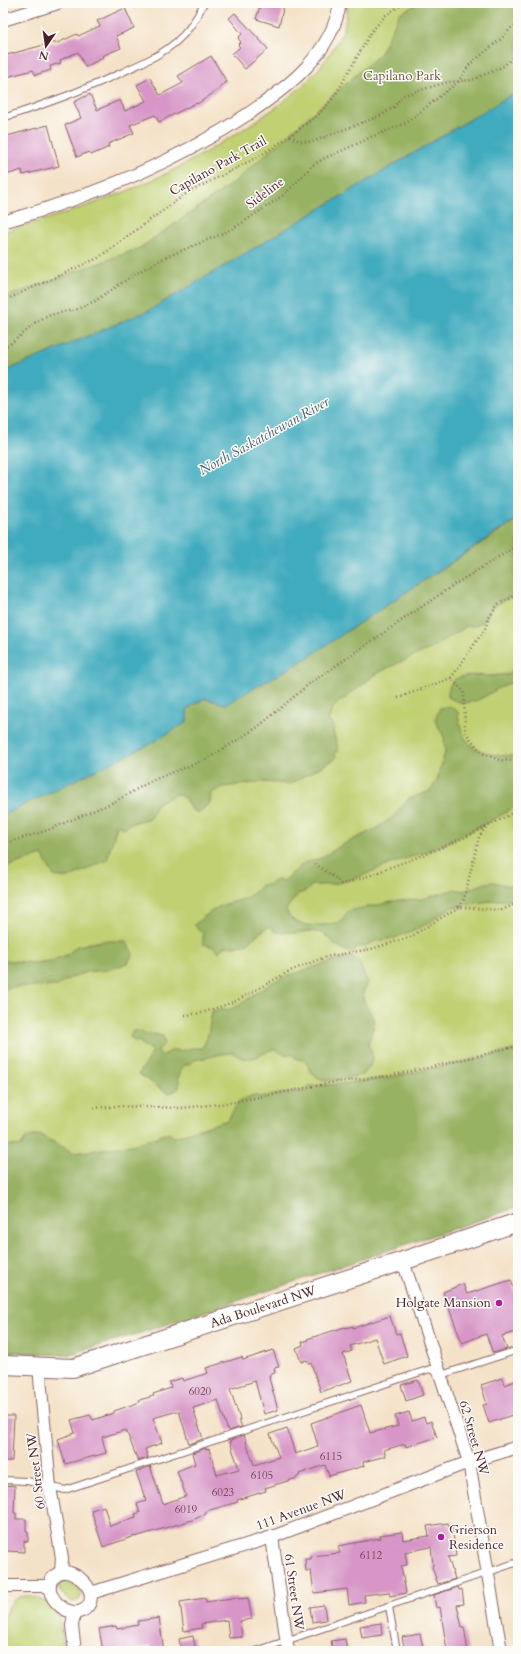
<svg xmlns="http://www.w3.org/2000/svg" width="521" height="1654" viewBox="0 0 521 1654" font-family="Cardo,serif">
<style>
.green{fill:#c0d072;stroke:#85784e}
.forest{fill:#98b264;stroke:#716848}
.water{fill:#3faabe;stroke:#446474}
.building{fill:#d796c7}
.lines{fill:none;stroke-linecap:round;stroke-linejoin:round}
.lane-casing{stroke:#866362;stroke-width:8}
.street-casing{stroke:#866362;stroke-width:14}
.secondary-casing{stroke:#866362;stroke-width:20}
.path{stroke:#866362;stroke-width:2.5;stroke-dasharray:1 3;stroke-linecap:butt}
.lane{stroke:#fff;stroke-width:6}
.street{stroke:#fff;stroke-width:12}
.secondary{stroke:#fff;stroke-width:18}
.poi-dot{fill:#b5179e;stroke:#fdfcf7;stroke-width:1.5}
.labels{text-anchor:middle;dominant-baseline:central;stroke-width:3;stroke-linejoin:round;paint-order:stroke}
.number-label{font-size:11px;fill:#6d3d52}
.park-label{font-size:13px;fill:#6d5440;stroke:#fdfcf7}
.street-label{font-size:13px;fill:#4a1f2b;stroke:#fdfcf7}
.poi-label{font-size:13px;fill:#4a1f2b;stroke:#fdfcf7;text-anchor:end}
.water-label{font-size:14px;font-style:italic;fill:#455e6d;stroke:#fdfcf7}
</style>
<rect width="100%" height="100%" fill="#fdfcf7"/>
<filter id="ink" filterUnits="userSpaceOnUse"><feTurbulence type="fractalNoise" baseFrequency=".025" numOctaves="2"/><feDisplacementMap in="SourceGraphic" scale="8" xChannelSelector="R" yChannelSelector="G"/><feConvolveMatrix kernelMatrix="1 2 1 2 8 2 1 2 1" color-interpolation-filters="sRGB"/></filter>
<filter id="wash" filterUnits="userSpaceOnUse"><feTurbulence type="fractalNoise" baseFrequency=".012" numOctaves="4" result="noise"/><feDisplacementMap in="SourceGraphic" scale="16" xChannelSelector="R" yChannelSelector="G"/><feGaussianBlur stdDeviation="0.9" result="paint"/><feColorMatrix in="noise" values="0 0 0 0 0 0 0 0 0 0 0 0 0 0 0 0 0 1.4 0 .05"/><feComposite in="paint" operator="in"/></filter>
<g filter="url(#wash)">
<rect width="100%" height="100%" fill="#f4e2c8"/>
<g class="green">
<path d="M348 3H518V91L3 372V232C57 216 112 200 163 175 189 163 214 147 239 132 281 105 317 81 341 35 346 27 346 13 348 3Z"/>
<path d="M518 518V1207L65 1355 3 1352V815L152 743Z"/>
<path d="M65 1581C74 1583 85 1592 79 1600L72 1602 60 1592 59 1586Z"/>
<path d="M30 1596 48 1603 60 1618 64 1651H3C3 1637 2 1604 18 1598 21 1596 27 1596 30 1596Z"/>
</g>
<g class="forest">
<path d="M420 3H518V91L150 310 3 372V298L140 248 233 183 380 54 400 13Z"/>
<path d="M518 519V592L493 607 484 620 475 626H467L432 648 385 669 372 677 357 689 351 692 347 697 340 701 332 709 328 721 335 727 333 731 339 751 335 752 336 758 290 784 262 782 223 787 211 793 210 803 198 813C190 810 188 806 185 798L177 794 157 803 150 818 129 824 125 829 117 825 107 860 68 878 54 876 42 855 3 868V814L152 742 187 721V709L204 699 226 704 306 658Z"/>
<path d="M518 663V681C492 684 476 715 448 697 447 672 471 675 489 676 495 676 501 674 508 675Z"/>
<path d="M450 706 458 712C460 738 469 750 496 755 503 756 511 755 518 757V805C489 823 457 839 425 852 415 856 404 859 393 863 364 874 345 886 312 885L306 891 298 894 286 909C292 932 324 925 341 922L348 911 397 901 423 899 455 889 464 891 486 883 494 882 510 886 518 885V906L514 900H497L451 907 427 924 404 934 395 938 376 941 365 946 357 947 352 954 334 944 323 933 309 931 295 933 290 932 282 933 274 931 270 926 259 933 245 945 223 947 219 952 213 947 203 944V934L194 925C201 919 209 912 217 908 235 898 248 903 261 885H268L276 880 284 881 304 863 321 858 344 844 377 828 393 817 408 799 430 791 437 781 445 752 444 737 435 720 440 708Z"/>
<path d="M101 941H126L133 954 128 963 108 970 86 972 70 978 57 986 10 987 3 990V960L33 963 50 961 67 955 77 946Z"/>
<path d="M342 958H355L360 963C361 971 366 976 368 984 357 998 367 1004 373 1018 376 1026 370 1037 368 1045 377 1060 372 1063 363 1075 339 1077 317 1092 306 1061L298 1059 292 1055 284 1054 273 1049C262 1053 253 1062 240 1057 236 1055 234 1052 229 1053 217 1054 206 1059 194 1060L191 1063 183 1066 178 1078C182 1088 177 1092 167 1093L139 1074 151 1054 152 1050 142 1045 141 1042 134 1041 130 1037 133 1031C139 1030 143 1033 149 1034 154 1035 158 1034 163 1036L164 1044 158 1050 161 1056 173 1050 180 1051 192 1048H202C210 1037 209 1024 212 1011L230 1009 238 1006 271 983 290 975Z"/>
<path d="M518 1049V1207L147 1331 67 1355 3 1351V1145L21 1146 27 1137 40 1135 74 1153 132 1145 169 1133 174 1137 228 1120 239 1101 254 1095 259 1097 305 1091 310 1086C381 1083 449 1065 518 1049Z"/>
</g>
<path class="water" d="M518 91V518L307 658 226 704 204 698 187 709V722L152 743 3 815V372L150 310Z"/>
<g id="blocks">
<g class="building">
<path d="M261 3H276L284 5 279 26 256 19Z"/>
<path d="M125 8 134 28 116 36 121 48 102 56 103 58 85 67 78 52 60 60 61 63 50 66 51 70 35 75 33 70 3 78V56L55 42V44L77 34 78 36 100 26 97 21Z"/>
<path d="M235 13 268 49 245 69 232 54 240 47 238 45 241 42 238 38 242 34 229 18Z"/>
<path d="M211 56 227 82 220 86 221 88 197 104 196 103 159 122 155 115 130 125 134 133 108 144 109 147 91 155 89 152 77 157 65 125 81 118 74 102 90 94 97 110 120 100 125 111 146 101 137 85 150 78 160 95 183 83 178 76Z"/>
<path d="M48 125 59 166 23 175 22 170 3 176V137Z"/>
<path d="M511 1280 516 1295H518V1309L515 1310 518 1319V1331L502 1336 507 1349 493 1353 486 1334 462 1343 443 1292 463 1284 467 1294Z"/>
<path d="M390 1316 396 1334 400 1333 407 1356 384 1364 375 1338 350 1346 352 1351 343 1354 352 1381 321 1392 311 1363 309 1364 307 1360 301 1362 296 1348 303 1345 302 1342 308 1340 307 1339 345 1327V1328L353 1326V1328Z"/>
<path d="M273 1350 279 1367 274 1368 275 1373 269 1375 270 1378H269L278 1410 264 1414 255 1381 230 1389 240 1419 239 1420 242 1427 228 1431 218 1400 193 1408 203 1439 189 1444 179 1411H178L153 1418 162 1443 145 1449 148 1458 138 1461 126 1430 102 1437 106 1453 65 1464 58 1439 75 1433 71 1420 90 1415 93 1420 114 1413V1411L140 1402 139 1400 154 1396 153 1394 171 1388 169 1382 182 1378 183 1381 208 1373 206 1368 219 1364 242 1357 243 1360Z"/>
<path d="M502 1378 504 1385 518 1380V1413L489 1423 483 1405 487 1404 481 1385Z"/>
<path d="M418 1380 423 1395 406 1401 401 1385Z"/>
<path d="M361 1405 370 1433 398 1426 395 1416 409 1412 412 1421 424 1417 426 1423 431 1421 437 1437 406 1447 405 1444 384 1450 386 1456 363 1462 364 1466 329 1476 325 1465 299 1474 300 1475 297 1477V1478L265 1488 266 1491 237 1500 238 1502 206 1511V1514L192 1520 135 1537V1536L103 1547 91 1510 104 1506 110 1526 136 1517 135 1514 140 1513 137 1504 146 1501 136 1472 141 1470 150 1466 163 1504 186 1496 177 1471 195 1464 192 1453 206 1448V1450L209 1449 217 1475 239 1469 230 1442 232 1441 231 1440 244 1435 254 1465 279 1457 270 1434 287 1428 295 1454 318 1446 311 1423Z"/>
<path d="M3 1416H14L12 1461H3Z"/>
<path d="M3 1485 15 1486 14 1513H16V1519H26V1531H28V1542L24 1541V1552L7 1551V1549H3Z"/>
<path d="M448 1523 449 1527 452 1526 456 1556 448 1557 455 1579 438 1584 432 1567 433 1566 431 1547 405 1552 407 1565 401 1566 406 1593 390 1596 389 1592 364 1595 365 1602 349 1605 347 1589 314 1593 311 1571H306L305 1559H311V1556L340 1553 338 1546 381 1538 380 1535 402 1532 403 1540 429 1536 427 1526Z"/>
<path d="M458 1587 459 1590 462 1589 464 1604 457 1605 462 1627H464L468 1651H447L440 1607 436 1608 434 1595Z"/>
<path d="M238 1597V1599L248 1598 252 1619 240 1621 242 1637 229 1638 227 1620 201 1624 202 1628 184 1631 180 1602 205 1598 206 1602Z"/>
<path d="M324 1605 326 1620 312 1622 310 1607Z"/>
<path d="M159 1618 164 1651H152L151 1646 124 1651H103L99 1629 116 1626 117 1629 138 1625V1621Z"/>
<path d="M381 1623 382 1635 362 1638 360 1626Z"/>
<path d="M420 1634 424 1651H405L402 1637Z"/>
<path d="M193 1636 196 1651H181L179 1639Z"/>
<path d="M345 1639 347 1651H333L331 1641Z"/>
</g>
</g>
</g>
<g filter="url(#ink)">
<use href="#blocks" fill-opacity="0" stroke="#866362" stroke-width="1"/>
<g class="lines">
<g class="lane-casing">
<g id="lane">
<path d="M3 118C44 105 84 90 123 72 141 63 160 56 176 42 189 31 197 18 204 3"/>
<path d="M3 1480 27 1481 65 1490 430 1369 441 1375 518 1350"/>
<path d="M389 1607 397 1651"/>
<path d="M256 1651 518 1562"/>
</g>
</g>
<g class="street-casing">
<g id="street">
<path d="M3 20 58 3"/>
<path d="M3 222C90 197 173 164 248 114 288 87 332 54 340 3"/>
<path d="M403 1261 469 1462 501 1651"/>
<path d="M39 1367 50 1487 62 1558 61 1572"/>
<path d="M272 1537 288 1651"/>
<path d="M61 1572C76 1570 99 1590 88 1606 71 1628 30 1586 61 1572Z"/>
<path d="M3 1586H49"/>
<path d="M91 1593 272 1537 469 1462 518 1447"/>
<path d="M74 1613 72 1626 75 1651"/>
</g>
</g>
<g class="secondary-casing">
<path id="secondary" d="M3 1365 73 1368 403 1261 518 1222"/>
</g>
<g class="path">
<path d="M290 136 299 141 312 142 382 115 394 107 402 96 407 94 448 82 472 80 502 67 518 54"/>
<path d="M3 301 98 258 187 193 258 157 290 136 319 114 332 99 340 87 371 32 386 15 404 3"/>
<path d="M3 347 9 345 36 323 50 315 77 309 95 301 135 274 166 257 224 233 242 223 285 194 313 165 325 158 357 144 371 137 406 123 458 82 470 64 502 38 511 28 518 24"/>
<path d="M451 678 485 629 489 618 498 604 518 595"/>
<path d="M398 698 451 678 464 692 465 732 482 753 499 760 518 761"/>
<path d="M3 844 48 830 114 802 153 780 207 759 258 727 309 684 455 584 518 545"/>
<path d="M315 864 334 877 341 884C360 880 378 872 396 865 438 850 479 832 518 810"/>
<path d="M459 907 464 899 479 837 486 827"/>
<path d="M185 1015 202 1013 236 1001 290 971 325 957 371 949 410 937 459 907 501 910 518 903"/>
<path d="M94 1108 118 1106 181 1108 229 1103 330 1083 388 1076 432 1067 518 1046"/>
</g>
<use href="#lane" class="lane"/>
<use href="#street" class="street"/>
<use href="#secondary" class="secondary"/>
</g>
</g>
<g class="poi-dot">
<circle cx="499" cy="1303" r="4"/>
<circle cx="441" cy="1537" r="4"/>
</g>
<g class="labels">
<g class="number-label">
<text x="200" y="1391">6020</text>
<text x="331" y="1456">6115</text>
<text x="262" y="1475">6105</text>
<text x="223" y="1492">6023</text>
<text x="186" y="1509">6019</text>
<text x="371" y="1555">6112</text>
</g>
<g class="park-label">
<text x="402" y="76">Capilano Park</text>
</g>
<g class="street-label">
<text transform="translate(218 166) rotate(-29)">Capilano Park Trail</text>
<text transform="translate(265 193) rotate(-37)">Sideline</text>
<text transform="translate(263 1307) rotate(-18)">Ada Boulevard NW</text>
<text transform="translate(474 1438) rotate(74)">62 Street NW</text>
<text transform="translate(36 1471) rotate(-97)">60 Street NW</text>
<text transform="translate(301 1510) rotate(-20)">111 Avenue NW</text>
<text transform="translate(294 1592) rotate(82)">61 Street NW</text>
</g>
<g class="poi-label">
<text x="491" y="1303">Holgate Mansion</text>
<text x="449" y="1530" text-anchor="start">Grierson<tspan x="449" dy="15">Residence</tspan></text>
</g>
<g class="water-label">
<text transform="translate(264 436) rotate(-29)">North Saskatchewan River</text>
</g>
</g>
<rect width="521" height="1654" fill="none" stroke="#fdfcf7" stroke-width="16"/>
<g transform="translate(46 46) rotate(193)" stroke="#fdfcf7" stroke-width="3" paint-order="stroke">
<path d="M0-3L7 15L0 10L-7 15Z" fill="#4a1f2b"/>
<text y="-6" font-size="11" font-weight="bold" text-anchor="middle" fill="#4a1f2b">N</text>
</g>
</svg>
